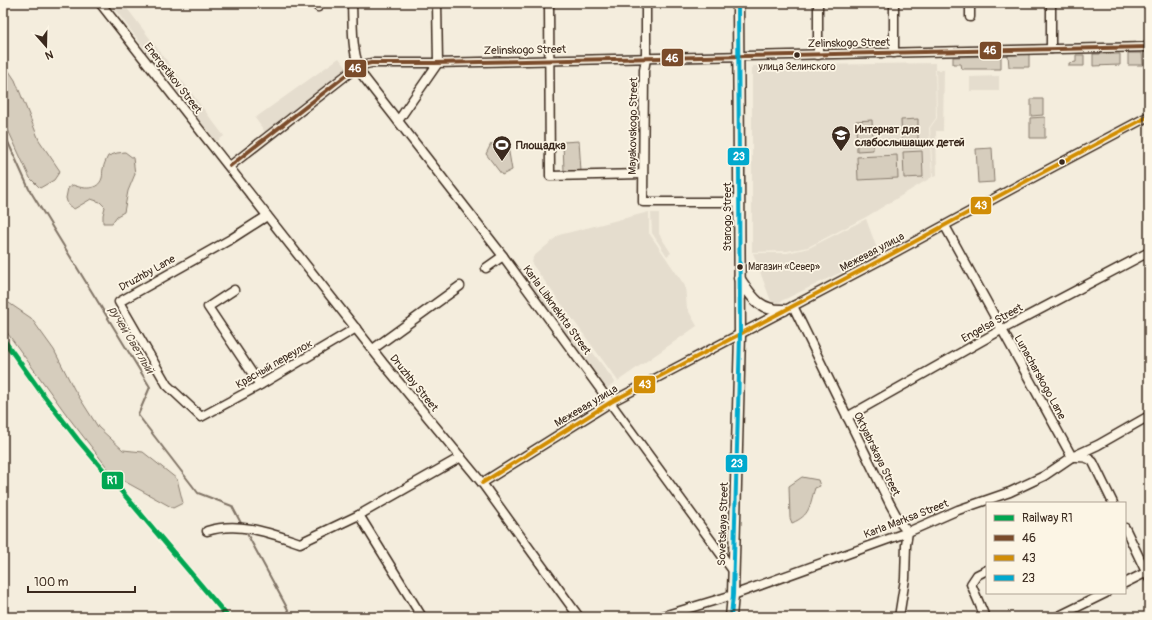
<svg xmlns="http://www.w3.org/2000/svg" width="1152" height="620" viewBox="0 0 1152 620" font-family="Pangolin,sans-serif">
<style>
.built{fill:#e5ddce}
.green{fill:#d6cdbd;stroke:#887c6e}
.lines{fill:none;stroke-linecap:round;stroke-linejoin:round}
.stream{stroke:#817466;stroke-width:2}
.minor-casing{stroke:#3b2a1e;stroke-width:11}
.tertiary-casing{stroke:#3b2a1e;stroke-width:13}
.minor{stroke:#fcf5e5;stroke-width:8}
.tertiary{stroke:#fcf5e5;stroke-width:10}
.bus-1-casing{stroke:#fcf5e5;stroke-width:7}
.bus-2-casing{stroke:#fcf5e5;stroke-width:7}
.bus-3-casing{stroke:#fcf5e5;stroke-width:7}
.bus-1{stroke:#7a4b2a;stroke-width:4}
.bus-2{stroke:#d18d06;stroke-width:4}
.bus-3{stroke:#00a9ce;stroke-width:4}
.rail-1-casing{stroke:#fcf5e5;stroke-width:8}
.rail-1{stroke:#00a651;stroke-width:5}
.bus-dot{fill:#3b2a1e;stroke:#fcf5e5;stroke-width:1.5}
.labels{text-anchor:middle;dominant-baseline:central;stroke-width:3.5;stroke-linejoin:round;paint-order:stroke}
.bus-label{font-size:10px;fill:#3b2a1e;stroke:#fcf5e5}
.street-label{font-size:11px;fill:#3b2a1e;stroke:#fcf5e5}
.poi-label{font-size:11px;font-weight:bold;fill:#3b2a1e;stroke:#fcf5e5;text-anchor:start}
.water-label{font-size:12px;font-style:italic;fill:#645548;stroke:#fcf5e5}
.line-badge{stroke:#fcf5e5;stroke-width:1.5}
.badge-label{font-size:11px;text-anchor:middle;font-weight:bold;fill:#fff}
</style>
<rect width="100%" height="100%" fill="#f4eddd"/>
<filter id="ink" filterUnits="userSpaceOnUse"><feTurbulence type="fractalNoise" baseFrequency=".025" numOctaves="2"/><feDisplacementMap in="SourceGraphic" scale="8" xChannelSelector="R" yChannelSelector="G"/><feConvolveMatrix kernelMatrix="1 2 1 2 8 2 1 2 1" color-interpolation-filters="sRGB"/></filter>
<g filter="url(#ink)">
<g class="built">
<path d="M110 3H123L224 136 216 142Z"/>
<path d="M339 58 349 71 265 132 255 118Z"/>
<path d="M935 63 936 118 929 128 932 177 866 217 808 247 787 251 752 252V66Z"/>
<path d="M936 70H944L943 131H936L937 176 933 177 930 128 937 118Z"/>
<path d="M999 76V91H970V77Z"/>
<path d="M649 212V233L685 286 687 308 697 326 618 381 532 264 533 257 559 235Z"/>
<path d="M651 213H659V234L671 253 667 256 652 233Z"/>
<path d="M866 219 879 254 777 303 771 301 753 253H787L809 248Z"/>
<path d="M531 270 615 382 607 388 523 276Z"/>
</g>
<g class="green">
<path d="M1128 53H1142L1143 65H1128Z"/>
<path d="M1029 54V67H1009L1008 55Z"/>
<path d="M1093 54H1120V65L1093 66Z"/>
<path d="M1076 55H1084V66H1069V63L1076 62Z"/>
<path d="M1001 56V69H962L961 64H953V57Z"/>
<path d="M3 62 15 80 39 140 60 171 54 180 40 188 30 178 3 119Z"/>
<path d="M1031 99H1043V115L1031 116Z"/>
<path d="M1045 117V138H1030V118Z"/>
<path d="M918 119V147H902L901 120Z"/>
<path d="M872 120 873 150 857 151 856 121Z"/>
<path d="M507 141 512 170 502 175 486 154 491 144Z"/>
<path d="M579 141 581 171 564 172 563 142Z"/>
<path d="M992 148 994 182 978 183 976 149Z"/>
<path d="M922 151 923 177 904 178 903 152Z"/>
<path d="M125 152 133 158 135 174 128 191 124 212 117 216 112 223H103V215L105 207 100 202 91 199 74 209 68 205 66 198 68 188 73 185C83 189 98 191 102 178 103 175 102 172 103 169 104 164 106 160 108 156L117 153Z"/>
<path d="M897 155 898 178 858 180 857 157Z"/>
<path d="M3 299 31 318 54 350 74 389 98 427 123 450 143 452 177 479 183 503 173 508 113 475 69 418 3 327Z"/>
<path d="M802 477 818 480 820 486 815 488C809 506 811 515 792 523L790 518 789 486Z"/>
</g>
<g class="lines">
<g class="stream">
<path d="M3 131 29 189 150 387 138 415 198 493 232 506 242 525"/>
<path d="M245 530 292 617"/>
</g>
<g class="minor-casing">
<g id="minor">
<path d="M100 3 383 363 482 483 579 617"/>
<path d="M315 3 318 7"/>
<path d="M352 3C353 28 351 54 363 76L503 256 734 572"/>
<path d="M549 3 550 176 643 174"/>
<path d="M646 3V59L644 70 643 202H739"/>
<path d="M818 3V55"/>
<path d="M894 3V53"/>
<path d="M970 3V17"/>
<path d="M1051 3V49"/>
<path d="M398 121 438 63 437 3"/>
<path d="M230 166 358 66 371 63H434L1149 47"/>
<path d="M267 216 231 239 119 302 167 385 201 417 260 385 356 328"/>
<path d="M945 226 1072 457C1080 457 1087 456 1093 462L1113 503"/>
<path d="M486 268 503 256"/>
<path d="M234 290 208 307 260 385"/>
<path d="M793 306 890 504 901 524 908 532 906 545 905 579 899 617"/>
<path d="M373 349 460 286"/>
<path d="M847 417 1001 330 1149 252"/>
<path d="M482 483 611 402 890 255 1019 185 1149 116"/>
<path d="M359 515 422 617"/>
<path d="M1125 528 1149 578"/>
<path d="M207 531C239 521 270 533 300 543L359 515 461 457"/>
<path d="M1125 583 1149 571"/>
<path d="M660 617 733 595 908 532 958 510 1010 492 1044 476 1072 457 1098 445 1149 416"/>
<path d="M985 617 971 584 977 575 987 570"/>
<path d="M1057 617 1106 593"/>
</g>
</g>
<g class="tertiary-casing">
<g id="tertiary">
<path d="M739 278C752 297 759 311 784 310"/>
<path d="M731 617 733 595 740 335 738 3"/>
</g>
</g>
<use href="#minor" class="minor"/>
<use href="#tertiary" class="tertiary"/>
<g class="bus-1-casing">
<path id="bus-1" d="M230 166 358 66 371 63H434L1149 47"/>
</g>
<g class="bus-2-casing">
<path id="bus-2" d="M482 483 611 402 890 255 1019 185 1149 116"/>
</g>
<g class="bus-3-casing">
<path id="bus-3" d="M731 617 733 595 740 335 738 3"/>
</g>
<use href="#bus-1" class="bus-1"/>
<use href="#bus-2" class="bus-2"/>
<use href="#bus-3" class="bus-3"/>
<g class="rail-1-casing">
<path id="rail-1" d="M3 339 41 392 78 440 228 617"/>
</g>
<use href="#rail-1" class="rail-1"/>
</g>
</g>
<defs>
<g id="school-pin" transform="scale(1)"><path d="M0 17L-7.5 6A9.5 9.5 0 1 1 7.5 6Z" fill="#3b2a1e" stroke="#fcf5e5"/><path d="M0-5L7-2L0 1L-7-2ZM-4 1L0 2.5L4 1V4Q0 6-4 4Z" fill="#fff"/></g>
<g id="stadium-pin" transform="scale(1)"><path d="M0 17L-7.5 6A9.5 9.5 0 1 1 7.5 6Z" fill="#3b2a1e" stroke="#fcf5e5"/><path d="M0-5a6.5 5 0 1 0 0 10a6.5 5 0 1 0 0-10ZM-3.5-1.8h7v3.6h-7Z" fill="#fff"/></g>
</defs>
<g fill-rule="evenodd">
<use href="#school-pin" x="841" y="135"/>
<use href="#stadium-pin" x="502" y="145"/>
</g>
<g class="bus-dot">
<circle cx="797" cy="55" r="3.5"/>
<circle cx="1062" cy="162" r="3.5"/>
<circle cx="740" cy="267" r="3.5"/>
</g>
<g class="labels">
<g class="bus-label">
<text x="797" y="67">улица Зелинского</text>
<text x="748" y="267" text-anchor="start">Магазин «Север»</text>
</g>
<g class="street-label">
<text transform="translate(849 43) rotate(-1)">Zelinskogo Street</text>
<text transform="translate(525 50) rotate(-1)">Zelinskogo Street</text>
<text transform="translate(173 78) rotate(52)">Energetikov Street</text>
<text transform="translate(633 126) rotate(-89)">Mayakovskogo Street</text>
<text transform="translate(727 217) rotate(-90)">Starogo Street</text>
<text transform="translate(872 252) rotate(-28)">Межевая улица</text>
<text transform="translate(147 273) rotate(-29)">Druzhby Lane</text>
<text transform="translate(557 310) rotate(54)">Karla Libknekhta Street</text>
<text transform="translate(992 323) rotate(-29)">Engelsa Street</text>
<text transform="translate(274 364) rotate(-30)">Красный переулок</text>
<text transform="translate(1040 377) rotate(61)">Lunacharskogo Lane</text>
<text transform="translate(414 383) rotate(51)">Druzhby Street</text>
<text transform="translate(586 406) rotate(-31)">Межевая улица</text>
<text transform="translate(877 454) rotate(64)">Oktyabrskaya Street</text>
<text transform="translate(906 519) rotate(-21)">Karla Marksa Street</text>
<text transform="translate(723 524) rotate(-88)">Sovetskaya Street</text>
</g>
<g class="poi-label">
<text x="855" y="129">Интернат для<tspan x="855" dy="13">слабослышащих детей</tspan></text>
<text x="516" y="145">Площадка</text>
</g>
<g class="water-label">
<text transform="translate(131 340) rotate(59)">ручей Светлый</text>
</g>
</g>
<g class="line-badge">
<rect x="979" y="41" width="23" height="19" rx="4" fill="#7a4b2a"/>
<rect x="661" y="48" width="23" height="19" rx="4" fill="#7a4b2a"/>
<rect x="344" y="59" width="23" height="19" rx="4" fill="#7a4b2a"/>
<rect x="727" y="147" width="23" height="19" rx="4" fill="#00a9ce"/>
<rect x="970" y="196" width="22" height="19" rx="4" fill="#d18d06"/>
<rect x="633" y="375" width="23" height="19" rx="4" fill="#d18d06"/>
<rect x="725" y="454" width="23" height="19" rx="4" fill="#00a9ce"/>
<rect x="101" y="471" width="23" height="19" rx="4" fill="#00a651"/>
</g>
<g class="badge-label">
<text x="990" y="54">46</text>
<text x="672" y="62">46</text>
<text x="355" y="72">46</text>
<text x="739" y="160">23</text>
<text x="981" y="209">43</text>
<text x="645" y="388">43</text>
<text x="737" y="467">23</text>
<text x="112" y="484">R1</text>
</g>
<rect width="1152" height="620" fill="none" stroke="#fcf5e5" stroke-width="16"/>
<rect x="8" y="8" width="1136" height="604" fill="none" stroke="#3b2a1e" stroke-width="1.5" filter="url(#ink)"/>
<rect x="986" y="502" width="140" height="92" fill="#fcf5e5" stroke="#afa495"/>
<rect x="994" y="515" width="20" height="6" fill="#00a651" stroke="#afa495"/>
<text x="1022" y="522" font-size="12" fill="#3b2a1e">Railway R1</text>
<rect x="994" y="535" width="20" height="6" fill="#7a4b2a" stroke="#afa495"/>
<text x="1022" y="542" font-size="12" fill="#3b2a1e">46</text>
<rect x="994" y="555" width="20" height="6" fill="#d18d06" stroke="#afa495"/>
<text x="1022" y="562" font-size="12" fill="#3b2a1e">43</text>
<rect x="994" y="575" width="20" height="6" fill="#00a9ce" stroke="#afa495"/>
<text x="1022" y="582" font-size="12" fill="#3b2a1e">23</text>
<g transform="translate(46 46) rotate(160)" stroke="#fcf5e5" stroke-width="3" paint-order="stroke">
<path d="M0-3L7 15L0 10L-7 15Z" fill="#3b2a1e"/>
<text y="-6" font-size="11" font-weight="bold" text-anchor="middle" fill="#3b2a1e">N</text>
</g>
<path d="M28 586v6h107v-6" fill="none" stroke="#3b2a1e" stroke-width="2"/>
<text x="34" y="586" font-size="12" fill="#3b2a1e" stroke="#fcf5e5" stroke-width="3" paint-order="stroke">100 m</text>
</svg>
